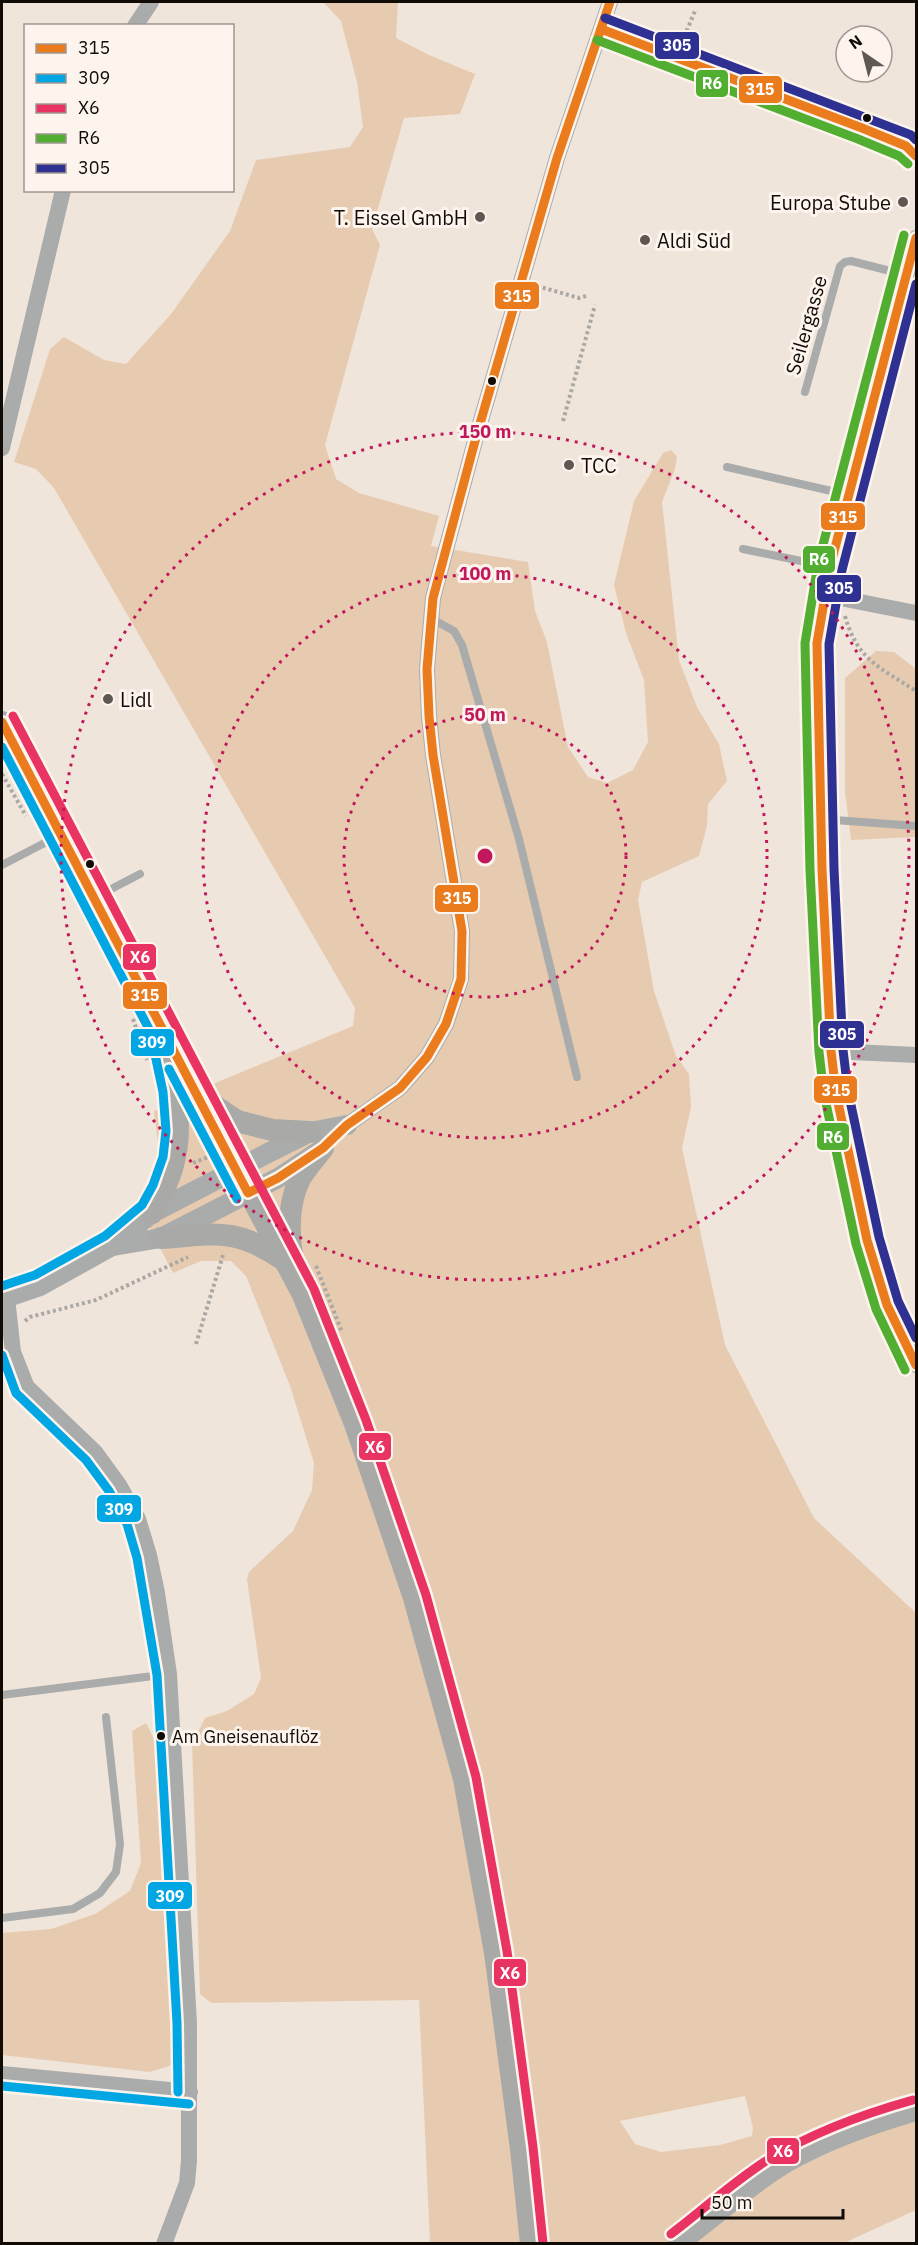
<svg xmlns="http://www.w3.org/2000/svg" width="918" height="2245" viewBox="0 0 918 2245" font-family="'IBM Plex Sans',sans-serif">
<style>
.green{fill:#e7cbb1;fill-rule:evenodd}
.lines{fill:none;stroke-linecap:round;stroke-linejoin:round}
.path{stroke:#aaa8a4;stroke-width:4;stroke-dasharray:3 3;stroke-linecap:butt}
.service{stroke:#a9acab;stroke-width:8}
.minor{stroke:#a9acab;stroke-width:16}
.tertiary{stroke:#a9acab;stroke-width:20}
.secondary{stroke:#a9aaa8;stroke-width:22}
.bus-1-casing{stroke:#fcf4ed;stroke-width:14}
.bus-2-casing{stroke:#fcf4ed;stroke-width:14}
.bus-3-casing{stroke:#fcf4ed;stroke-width:14}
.bus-4-casing{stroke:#fcf4ed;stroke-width:14}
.bus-5-casing{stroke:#fcf4ed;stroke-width:14}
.bus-1{stroke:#eb7c1e;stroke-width:9}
.bus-2{stroke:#01a6e3;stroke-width:9}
.bus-3{stroke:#e83363;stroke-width:9}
.bus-4{stroke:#51ae31;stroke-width:9}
.bus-5{stroke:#2e3092;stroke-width:9}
.ring{fill:none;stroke:#c2185b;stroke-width:3;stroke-dasharray:3 6}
.bus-dot{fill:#110b06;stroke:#fcf4ed;stroke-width:2}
.poi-dot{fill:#5f5751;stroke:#fcf4ed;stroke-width:2}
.labels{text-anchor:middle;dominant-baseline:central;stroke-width:6;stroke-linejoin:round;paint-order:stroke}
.bus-label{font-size:18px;fill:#110b06;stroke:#fcf4ed;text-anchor:start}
.poi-label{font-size:20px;fill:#110b06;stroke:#fcf4ed;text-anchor:start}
.street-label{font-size:20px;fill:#110b06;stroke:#fcf4ed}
.centre{fill:#c2185b;stroke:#fcf4ed;stroke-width:3}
.ring-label{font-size:18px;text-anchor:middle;font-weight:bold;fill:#c2185b;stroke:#fcf4ed;stroke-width:6;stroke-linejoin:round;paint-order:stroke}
.line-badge{stroke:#fcf4ed;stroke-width:2}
.badge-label{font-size:16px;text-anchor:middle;font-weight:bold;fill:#fff}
</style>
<rect width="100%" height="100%" fill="#f0e5db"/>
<g class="green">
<path d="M323 2H398L396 38 429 55 475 74 460 114 404 118 372 229 380 245 325 445 336 479 359 493 439 516 431 546 528 562 535 611 547 642 568 747 588 777 607 783 633 770 648 742 644 680 626 633 614 585 634 501 663 453 671 450 677 456 675 469 662 502 679 660 697 707 719 744 727 781 708 804 707 826 699 856 642 882 638 900 654 991 676 1056 689 1074 691 1107 682 1148 725 1345 814 1518 916 1613V2210L844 2243H430L419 2000 211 2003 200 1994 192 1744 205 1718 227 1711 254 1694 261 1678 247 1580 249 1572 293 1531 312 1490 314 1463 290 1386 246 1276 231 1261H201L173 1273 136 1201 153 1172 158 1144 154 1111 220 1081 353 1026 355 1008 54 488 36 469 14 462 50 349 64 337 104 360 126 364 171 314 230 231 256 160 350 147 363 127 357 82 341 21ZM745 2096 753 2128 752 2136 720 2145 661 2152 635 2144 620 2121Z"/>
<path d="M876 651 894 652 916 669V837L851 840 845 792V678Z"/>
<path d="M146 1723 155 1741 174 2057 172 2065 150 2072 2 2055V1933L51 1929 95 1914 130 1891 141 1863 132 1731Z"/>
</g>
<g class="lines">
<g class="path">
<path d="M682 42 695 11"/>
<path d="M537 286 579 298 586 296"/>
<path d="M563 421 595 305"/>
<path d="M845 616C857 660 881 668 916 691"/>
<path d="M2 774 26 816"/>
<path d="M133 1019 147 1060"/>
<path d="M193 1163 208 1157"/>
<path d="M316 1266 342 1332"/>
<path d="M25 1321 30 1317 96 1300 188 1257"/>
<path d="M196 1344 223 1255"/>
</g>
<g class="service">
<path d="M805 392 840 266 845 262 851 261 906 275"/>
<path d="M727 467 849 495"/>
<path d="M743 549 830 567"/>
<path d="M432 619 454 631 462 645 519 839 577 1077"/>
<path d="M821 819 916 826"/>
<path d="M2 865 60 835"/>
<path d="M94 898 140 874"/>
<path d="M2 1695 169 1674"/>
<path d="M2 1918 73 1909 100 1893 116 1872 120 1844 106 1717"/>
</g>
<g class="minor">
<path d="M135 26 151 2"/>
<path d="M601 29 862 128 906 146 916 156"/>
<path d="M916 238 830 567 817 643 822 869 831 1051 836 1093 867 1240 887 1305 916 1365"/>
<path d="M2 448 63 190"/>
<path d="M825 595 916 613"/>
<path d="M831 1051 916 1055"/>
<path d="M347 1125 400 1088 427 1057 446 1024 461 979 462 931 433 755 429 716 427 669 433 598 475 441 557 158 610 2"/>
<path d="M7 1298 13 1352 26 1385"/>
<path d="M2 1362 8 1372 26 1386 95 1452 119 1485 138 1519 149 1555 157 1593 169 1674 189 2023V2160L187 2183 164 2244"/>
<path d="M2 2074 190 2092"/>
</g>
<g class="tertiary">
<path d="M113 1246 161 1238 278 1178 316 1153"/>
<path d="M2 1299 40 1286 112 1246 152 1213 268 1153 310 1132 347 1125"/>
<path d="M678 2244C710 2220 741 2193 773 2171 816 2143 868 2125 916 2111"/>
</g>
<g class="secondary">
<path d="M2 722 303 1295 355 1424 414 1598 464 1779 495 1953 521 2149 531 2244"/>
<path d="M198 1095 237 1121 272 1130 310 1132"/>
<path d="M152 1213C160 1197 170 1180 174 1161 183 1128 175 1090 168 1058"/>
<path d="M161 1238C215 1234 235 1227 282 1259"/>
<path d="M295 1268C288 1242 287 1209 298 1183 303 1171 315 1159 323 1148"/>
</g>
<g class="bus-1-casing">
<g id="bus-1">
<path d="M601 29 862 128 906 146 916 156"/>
<path d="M916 238 830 567 817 643 822 869 831 1051 836 1093 867 1240 887 1305 916 1365"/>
<path d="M2 722 248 1193 278 1178 323 1148 347 1125 400 1088 427 1057 446 1024 461 979 462 931 433 755 429 716 427 669 433 598 475 441 557 158 610 2"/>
</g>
</g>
<g class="bus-2-casing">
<g id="bus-2">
<path d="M2 747 150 1031 163 1092 166 1131 163 1157 153 1185 142 1205 105 1236 35 1275 2 1286"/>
<path d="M169 1069 237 1199"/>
<path d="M2 1355 16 1393 86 1460 109 1491 127 1524 137 1558 157 1675 177 2023 178 2092"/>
<path d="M2 2086 189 2104"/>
</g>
</g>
<g class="bus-3-casing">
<g id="bus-3">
<path d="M13 716 314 1289 366 1420 426 1595 476 1777 507 1951 533 2147 543 2243"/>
<path d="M671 2234C703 2210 734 2181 769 2159 814 2132 863 2114 913 2100"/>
</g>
</g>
<g class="bus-4-casing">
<g id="bus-4">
<path d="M597 40 858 139 899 156 908 164"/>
<path d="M904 235 818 564 805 643 810 870 819 1052 824 1094 856 1244 876 1309 905 1370"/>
</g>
</g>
<g class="bus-5-casing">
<g id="bus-5">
<path d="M605 18 911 135 916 140"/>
<path d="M916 284 842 570 829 644 834 869 843 1050 848 1091 879 1237 898 1301 916 1338"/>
</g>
</g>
<use href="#bus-1" class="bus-1"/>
<use href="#bus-2" class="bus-2"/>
<use href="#bus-3" class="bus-3"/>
<use href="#bus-4" class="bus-4"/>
<use href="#bus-5" class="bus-5"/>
</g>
<g class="ring">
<circle cx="485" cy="856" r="141"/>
<circle cx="485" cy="856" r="282"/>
<circle cx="485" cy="856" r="424"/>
</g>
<g class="bus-dot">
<circle cx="867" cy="118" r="5"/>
<circle cx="492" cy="381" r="5"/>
<circle cx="90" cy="864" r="5"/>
<circle cx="161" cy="1736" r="5"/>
</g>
<g class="poi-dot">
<circle cx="903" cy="202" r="6"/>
<circle cx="480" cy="217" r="6"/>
<circle cx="645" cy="240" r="6"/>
<circle cx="569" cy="465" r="6"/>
<circle cx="108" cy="699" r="6"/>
</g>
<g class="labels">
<g class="bus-label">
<text x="172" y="1736">Am Gneisenauflöz</text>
</g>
<g class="poi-label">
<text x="891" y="202" text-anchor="end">Europa Stube</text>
<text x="468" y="217" text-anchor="end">T. Eissel GmbH</text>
<text x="657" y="240">Aldi Süd</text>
<text x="581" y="465">TCC</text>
<text x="120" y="699">Lidl</text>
</g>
<g class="street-label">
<text transform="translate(806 325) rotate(-74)">Seilergasse</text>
</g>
</g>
<circle cx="485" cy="856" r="9" class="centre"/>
<g class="ring-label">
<text x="485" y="438">150 m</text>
<text x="485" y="580">100 m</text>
<text x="485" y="721">50 m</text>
</g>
<g class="line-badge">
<rect x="654" y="31" width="46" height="29" rx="6" fill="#2e3092"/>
<rect x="695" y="69" width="34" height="29" rx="6" fill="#51ae31"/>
<rect x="738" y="75" width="45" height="29" rx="6" fill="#eb7c1e"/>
<rect x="494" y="281" width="46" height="29" rx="6" fill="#eb7c1e"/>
<rect x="820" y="502" width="46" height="29" rx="6" fill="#eb7c1e"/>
<rect x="802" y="545" width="34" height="29" rx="6" fill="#51ae31"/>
<rect x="816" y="574" width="46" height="29" rx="6" fill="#2e3092"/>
<rect x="434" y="884" width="45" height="29" rx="6" fill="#eb7c1e"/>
<rect x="122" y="943" width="35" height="28" rx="6" fill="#e83363"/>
<rect x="122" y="981" width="46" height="29" rx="6" fill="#eb7c1e"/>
<rect x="819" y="1020" width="46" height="29" rx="6" fill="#2e3092"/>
<rect x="130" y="1028" width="45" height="29" rx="6" fill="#01a6e3"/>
<rect x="813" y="1075" width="45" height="29" rx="6" fill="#eb7c1e"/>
<rect x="816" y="1122" width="34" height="29" rx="6" fill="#51ae31"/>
<rect x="358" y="1432" width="34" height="29" rx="6" fill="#e83363"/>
<rect x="96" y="1494" width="46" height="29" rx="6" fill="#01a6e3"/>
<rect x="147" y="1881" width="46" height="29" rx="6" fill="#01a6e3"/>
<rect x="493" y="1958" width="34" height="29" rx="6" fill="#e83363"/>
<rect x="766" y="2137" width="34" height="28" rx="6" fill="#e83363"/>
</g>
<g class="badge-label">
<text x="677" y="51">305</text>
<text x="712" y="89">R6</text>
<text x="760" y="95">315</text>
<text x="517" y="302">315</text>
<text x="843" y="523">315</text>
<text x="819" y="565">R6</text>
<text x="839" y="594">305</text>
<text x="457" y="904">315</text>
<text x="140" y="963">X6</text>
<text x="145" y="1001">315</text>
<text x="842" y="1040">305</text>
<text x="152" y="1048">309</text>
<text x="836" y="1096">315</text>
<text x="833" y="1143">R6</text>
<text x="375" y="1453">X6</text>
<text x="119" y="1515">309</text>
<text x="170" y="1902">309</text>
<text x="510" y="1979">X6</text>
<text x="783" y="2157">X6</text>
</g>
<rect width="918" height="2245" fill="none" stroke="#110b06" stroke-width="6"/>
<rect x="24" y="24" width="210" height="168" fill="#fcf4ed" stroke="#9e9791" stroke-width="1.5"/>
<rect x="36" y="44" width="30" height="9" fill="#eb7c1e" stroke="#9e9791" stroke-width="1.5"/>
<text x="78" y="54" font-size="18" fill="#110b06">315</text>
<rect x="36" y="74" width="30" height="9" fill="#01a6e3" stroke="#9e9791" stroke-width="1.5"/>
<text x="78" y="84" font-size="18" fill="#110b06">309</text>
<rect x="36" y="104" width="30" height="9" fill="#e83363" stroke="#9e9791" stroke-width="1.5"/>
<text x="78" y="114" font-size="18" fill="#110b06">X6</text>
<rect x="36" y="134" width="30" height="9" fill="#51ae31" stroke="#9e9791" stroke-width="1.5"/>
<text x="78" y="144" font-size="18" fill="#110b06">R6</text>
<rect x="36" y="164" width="30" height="9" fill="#2e3092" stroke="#9e9791" stroke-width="1.5"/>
<text x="78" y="174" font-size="18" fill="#110b06">305</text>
<g transform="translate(864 54) rotate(325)"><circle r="28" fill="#fcf4ed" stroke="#9e9791" stroke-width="1.5"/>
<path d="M0-4.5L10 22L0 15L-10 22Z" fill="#5f5751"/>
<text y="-9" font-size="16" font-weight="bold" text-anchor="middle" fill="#110b06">N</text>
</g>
<path d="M702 2209v9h141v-9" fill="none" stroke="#110b06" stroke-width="3"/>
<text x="711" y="2209" font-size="18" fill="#110b06" stroke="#fcf4ed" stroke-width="4.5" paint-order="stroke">50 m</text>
</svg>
